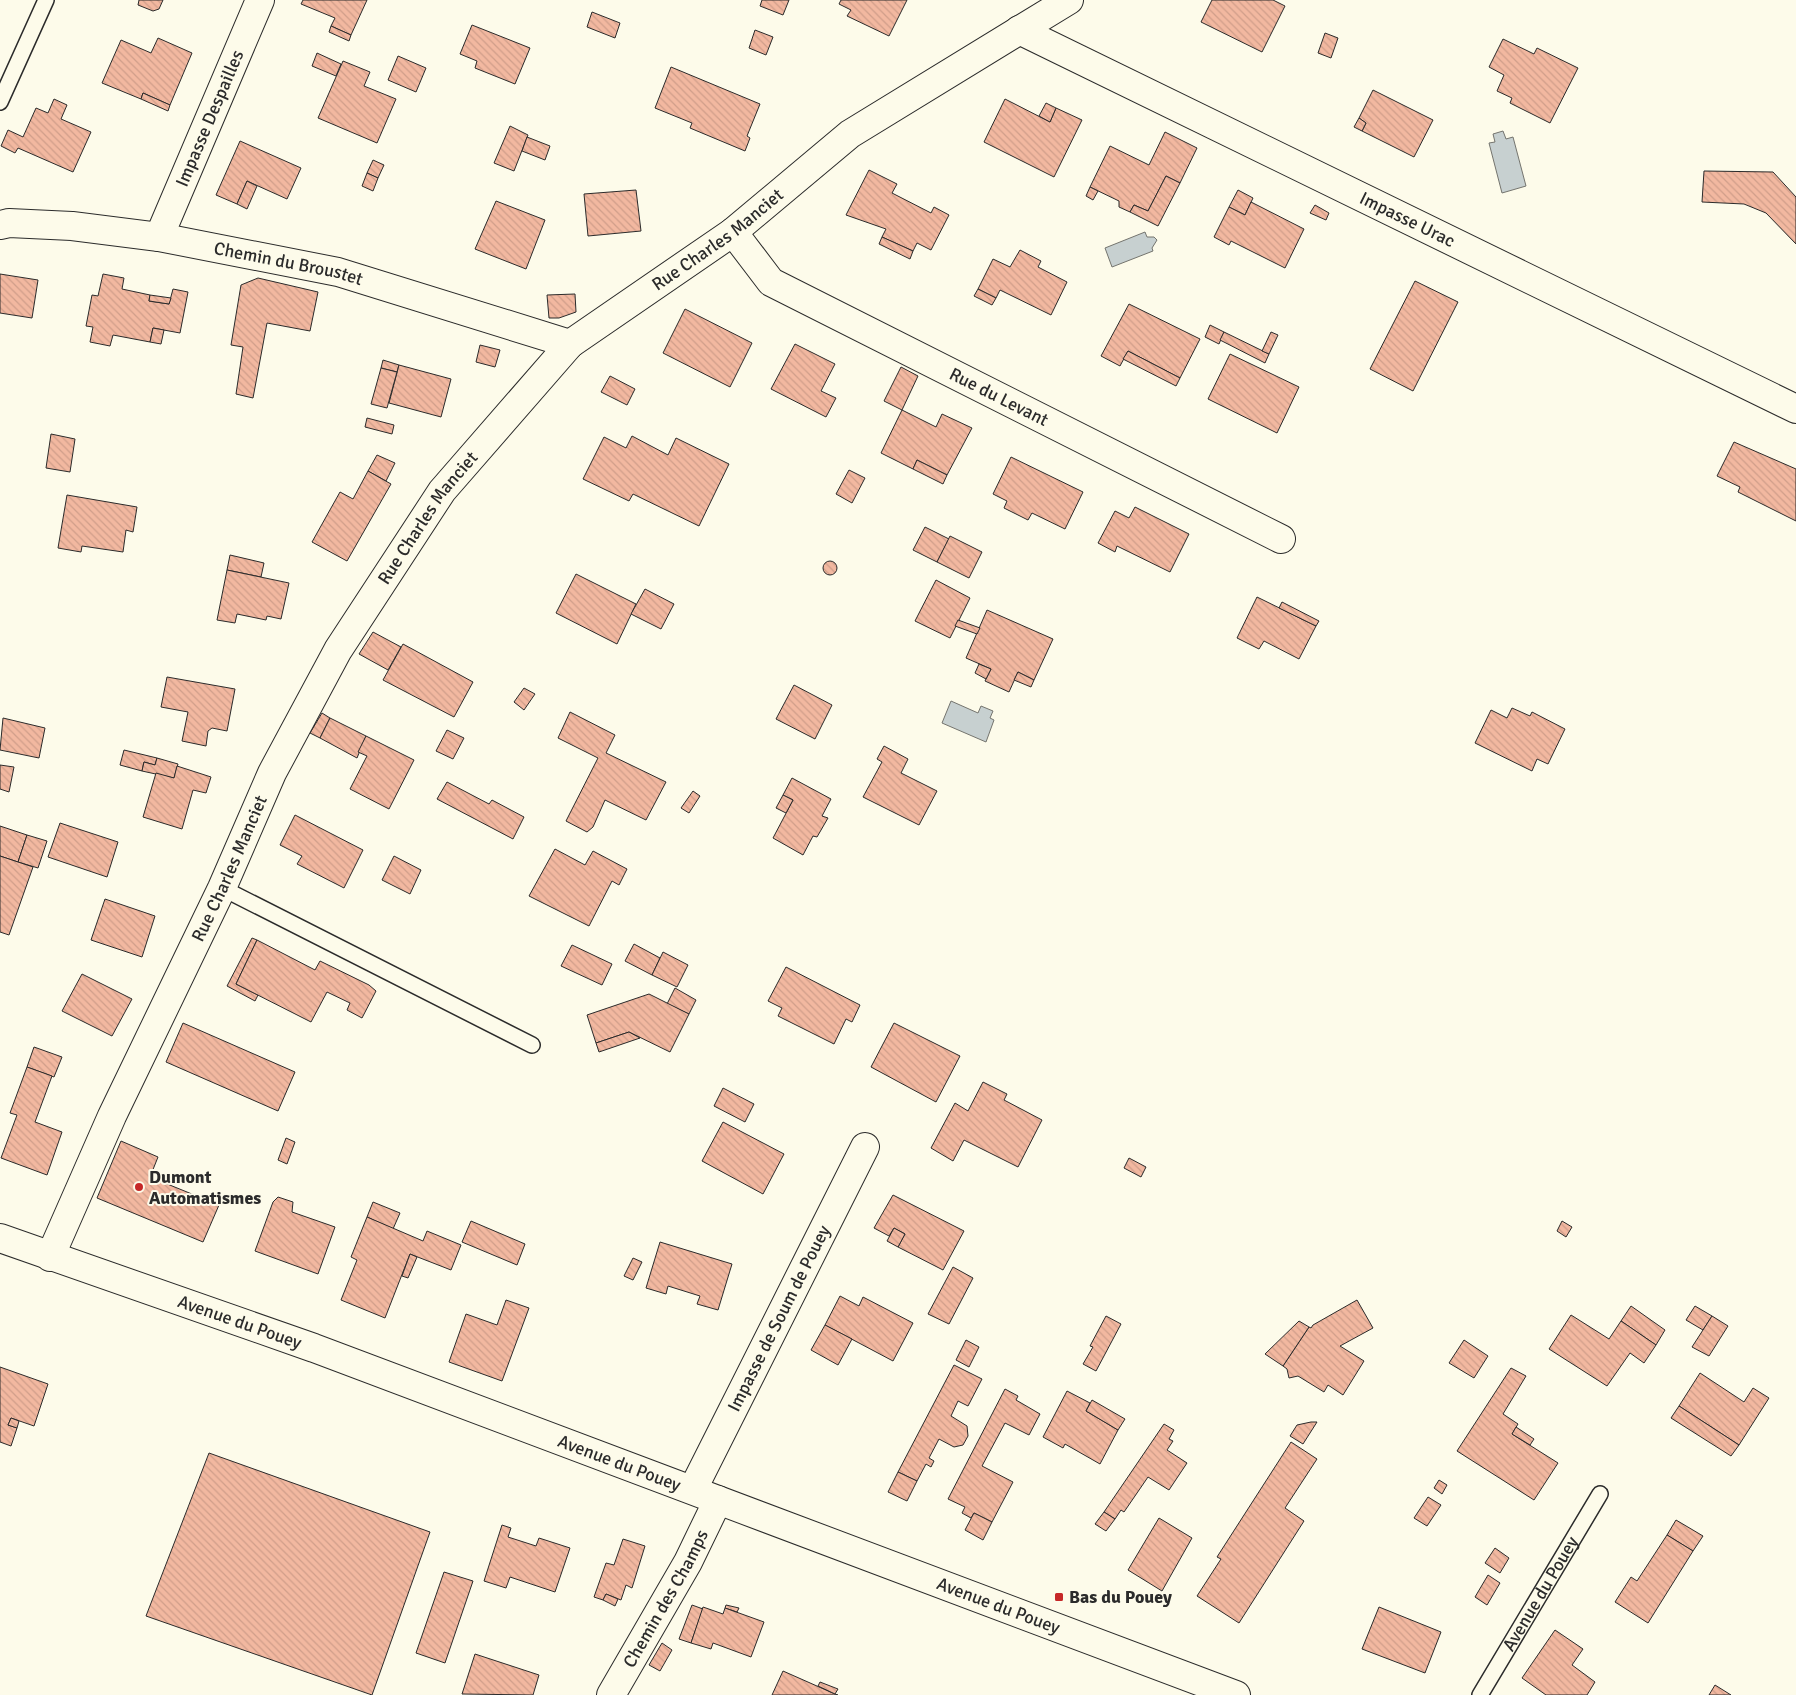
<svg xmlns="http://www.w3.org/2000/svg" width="1796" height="1695" viewBox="0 0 1796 1695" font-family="Signika,sans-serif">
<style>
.water{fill:#c7d0d0;stroke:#74746e}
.building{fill:url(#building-back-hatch);stroke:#2b2b2b}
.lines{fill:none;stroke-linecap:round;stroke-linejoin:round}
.service-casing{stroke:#2b2b2b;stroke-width:18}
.minor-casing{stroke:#2b2b2b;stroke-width:30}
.primary-casing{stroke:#2b2b2b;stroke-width:30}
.service{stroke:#fdfbea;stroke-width:15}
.minor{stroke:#fdfbea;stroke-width:28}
.primary{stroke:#fdfbea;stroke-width:28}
.poi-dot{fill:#c62828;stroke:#fdfbea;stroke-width:2}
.labels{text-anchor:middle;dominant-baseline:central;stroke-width:4;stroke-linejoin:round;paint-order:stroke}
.street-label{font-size:18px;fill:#2b2b2b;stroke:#fdfbea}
.poi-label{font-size:18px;font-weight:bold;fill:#2b2b2b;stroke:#fdfbea;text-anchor:start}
</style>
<defs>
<pattern id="building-back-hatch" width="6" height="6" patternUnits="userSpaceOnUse" patternTransform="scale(1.25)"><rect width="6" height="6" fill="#f2b8a0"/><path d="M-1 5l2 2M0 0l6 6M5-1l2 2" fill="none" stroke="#d09e8a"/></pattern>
</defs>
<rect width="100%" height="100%" fill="#fdfbea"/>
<g class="water">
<path d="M1503 131 1506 139 1513 137 1526 186 1502 193 1489 143 1495 142 1493 134Z"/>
<path d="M1145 232 1147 237H1154L1157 240 1152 248 1153 251 1112 267 1105 248Z"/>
<path d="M951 701 978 713 981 706 993 711 990 718 994 720 986 742 942 723Z"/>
</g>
<g class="building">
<path d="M139 0H163L159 9 153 11 138 5Z"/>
<path d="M303 0H367L351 35 331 26 335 18 301 4Z"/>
<path d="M762 0H789L783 15 760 6Z"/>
<path d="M841 0H907L889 36 847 16 851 10 839 4Z"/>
<path d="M1212 0H1273L1285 6 1262 52 1201 22Z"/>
<path d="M592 12 620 23 615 38 587 27Z"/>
<path d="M472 25 530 48 515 84 475 68 477 61 460 54Z"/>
<path d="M331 26 351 35 349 41 329 32Z"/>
<path d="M755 30 773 37 766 55 749 48Z"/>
<path d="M1325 33 1338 38 1331 58 1318 53Z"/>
<path d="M158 38 192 53 170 105 143 93 141 99 102 83 121 40 151 53Z"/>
<path d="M1503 39 1534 54 1537 48 1578 68 1550 123 1510 103 1512 98 1497 91 1504 75 1489 67Z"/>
<path d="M317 53 341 64 336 76 312 66Z"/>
<path d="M398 56 426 68 416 92 388 80Z"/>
<path d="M343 61 370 72 364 86 396 99 377 143 318 118Z"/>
<path d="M671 67 760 104 747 136 750 138 745 151 690 128 692 123 655 108Z"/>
<path d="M1373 90 1433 120 1414 157 1362 131 1366 123 1359 118Z"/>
<path d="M143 93 170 105 168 111 141 99Z"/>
<path d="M54 99 67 105 61 119 91 132 73 172 18 148 15 153 1 146 8 130 23 137 36 108 48 113Z"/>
<path d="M1005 99 1050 122 1056 108 1082 120 1054 177 984 142Z"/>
<path d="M1046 103 1056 108 1050 122 1039 116Z"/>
<path d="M1359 118 1366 123 1362 131 1354 127Z"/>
<path d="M510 126 528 135 514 171 494 163Z"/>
<path d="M1165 132 1197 148 1180 183 1166 176 1148 211 1134 205 1130 212 1119 207V201L1090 187 1110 146 1149 165Z"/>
<path d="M527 137 550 146 545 160 522 151Z"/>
<path d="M240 141 301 168 287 199 247 181 237 204 216 195Z"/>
<path d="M373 160 384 165 378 178 367 173Z"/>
<path d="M869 170 897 184 892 193 931 213 934 207 949 215 931 250 917 243 913 251 882 237 886 229 846 215Z"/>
<path d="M1704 171 1773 172 1796 197V244L1766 213 1744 204 1702 202Z"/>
<path d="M367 173 378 178 373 191 362 186Z"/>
<path d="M1166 176 1180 183 1158 226 1130 212 1134 205 1148 211Z"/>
<path d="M247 181 257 186 247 209 237 204Z"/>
<path d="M1090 187 1098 191 1093 200 1086 196Z"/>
<path d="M636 190 641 231 588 236 584 194Z"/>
<path d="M1238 190 1253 198 1245 215 1229 207Z"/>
<path d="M496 201 545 220 526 269 475 249Z"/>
<path d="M1251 202 1304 229 1285 268 1231 241 1229 245 1214 237 1229 207 1245 215Z"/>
<path d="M1315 205 1329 213 1326 220 1310 213Z"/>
<path d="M882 237 913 251 910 259 879 244Z"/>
<path d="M1020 250 1041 261 1038 267 1067 282 1051 315 1000 290 996 298 978 289 993 259 1010 267Z"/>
<path d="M0 274 38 280 32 318 0 313Z"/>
<path d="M103 274 124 278 122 289 150 295 149 301 169 304 173 289 188 292 180 333 153 328 150 342 113 335 110 346 90 342 93 327 86 326 92 295 98 296Z"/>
<path d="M258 278 318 292 310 331 267 323 253 398 236 394 243 347 231 345 241 285Z"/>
<path d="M1415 281 1458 302 1413 391 1370 369Z"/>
<path d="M978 289 996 298 992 305 974 296Z"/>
<path d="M575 294 576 312 559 318H549L547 295Z"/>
<path d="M150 295 171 298 169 304 149 301Z"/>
<path d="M1129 304 1200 339 1180 378 1128 351 1120 366 1101 356Z"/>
<path d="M685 309 752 343 730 387 663 353Z"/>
<path d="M1210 325 1224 332 1219 344 1205 337Z"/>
<path d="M153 328 164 330 161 344 150 342Z"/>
<path d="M1224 332 1269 354 1265 363 1220 340Z"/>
<path d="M1271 332 1278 335 1269 354 1262 351Z"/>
<path d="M795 344 835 364 821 391 836 398 826 417 771 389Z"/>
<path d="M480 345 500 350 495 367 476 362Z"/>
<path d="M1128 351 1180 378 1176 386 1123 359Z"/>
<path d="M1230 354 1299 387 1277 433 1208 399Z"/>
<path d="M383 360 399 365 397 372 381 368Z"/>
<path d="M399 365 451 379 441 417 389 403Z"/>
<path d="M901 367 918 376 902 410 884 401Z"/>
<path d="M381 368 397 372 387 408 371 404Z"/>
<path d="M610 376 635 389 627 405 601 392Z"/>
<path d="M902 410 936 427 942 414 972 428 947 475 917 460 913 469 881 453Z"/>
<path d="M367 418 394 425 392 434 365 427Z"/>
<path d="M51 434 75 439 70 472 46 468Z"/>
<path d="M632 436 668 455 676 438 729 464 699 526 633 494 629 501 583 479 604 437 626 448Z"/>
<path d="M1734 442 1796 469V521L1738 492 1740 487 1717 476Z"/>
<path d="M377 455 395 463 386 481 368 471Z"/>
<path d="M1011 457 1083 492 1065 529 1032 513 1028 520 1004 508 1007 501 993 494Z"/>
<path d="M917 460 947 475 943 484 913 469Z"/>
<path d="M849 470 865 478 852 503 836 494Z"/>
<path d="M368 471 391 484 347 561 312 542 340 492 353 499Z"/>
<path d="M67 495 137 507 133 532 126 530 123 552 82 546 81 552 58 548Z"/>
<path d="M1135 507 1189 534 1170 572 1117 546 1115 552 1098 543 1115 511 1129 518Z"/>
<path d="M925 527 949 539 937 562 913 550Z"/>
<path d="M950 536 982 552 969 578 937 562Z"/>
<path d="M230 555 264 563 261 577 227 570Z"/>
<circle cx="830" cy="568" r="7"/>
<path d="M227 570 289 583 281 619 267 616 266 620 237 614 235 623 217 620Z"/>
<path d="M576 574 636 604 617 644 556 613Z"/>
<path d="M936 580 970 598 950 638 915 621Z"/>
<path d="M645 589 674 604 661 629 631 614Z"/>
<path d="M1257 597 1316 626 1299 659 1264 641 1259 649 1237 638Z"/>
<path d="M1282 602 1319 621 1316 626 1279 608Z"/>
<path d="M987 610 1053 639 1034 680 1018 672 1009 692 985 681 991 669 966 658Z"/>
<path d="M958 620 980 628 977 634 955 626Z"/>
<path d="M373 632 401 647 388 670 359 654Z"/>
<path d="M403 644 473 682 454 717 383 680Z"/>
<path d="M979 664 991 669 986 679 975 673Z"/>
<path d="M1018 672 1034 680 1031 687 1014 680Z"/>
<path d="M167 677 235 689 227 731 212 728 208 731 206 746 182 741 188 712 161 707Z"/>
<path d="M794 685 832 705 815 739 776 719Z"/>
<path d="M524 688 535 694 524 710 514 702Z"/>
<path d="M1512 708 1530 716 1532 712 1565 729 1548 764 1537 759 1532 771 1475 743 1491 710 1507 718Z"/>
<path d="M570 712 615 735 606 753 666 782 646 820 605 800 593 827 587 832 566 821 598 758 558 738Z"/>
<path d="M322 713 330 718 320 738 310 733Z"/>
<path d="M3 718 45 728 39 758 0 750Z"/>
<path d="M330 718 366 736 357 758 320 738Z"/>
<path d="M447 730 464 738 453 759 436 751Z"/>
<path d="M366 736 414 760 389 809 350 789 367 756 358 752Z"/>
<path d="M884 746 908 759 901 773 937 791 919 825 863 797 882 762 877 759Z"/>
<path d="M124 750 157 758 155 765 144 762 142 771 120 765Z"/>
<path d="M157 758 178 764 174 778 142 771 144 762 155 765Z"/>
<path d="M0 765 14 767 9 792 0 789Z"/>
<path d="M177 766 211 777 206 793 193 790 182 829 143 817 156 773 174 778Z"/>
<path d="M792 778 831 799 822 816 828 818 817 837 813 836 803 855 773 838 793 800 783 795Z"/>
<path d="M447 782 489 804 492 800 524 817 513 839 437 799Z"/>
<path d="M693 791 700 796 689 813 681 808Z"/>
<path d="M783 795 793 800 786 813 776 808Z"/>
<path d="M295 815 363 850 344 888 297 864 302 856 280 845Z"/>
<path d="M60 823 118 842 107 877 48 857Z"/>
<path d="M0 826 27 835 18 862 0 856Z"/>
<path d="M27 835 47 841 38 868 18 862Z"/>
<path d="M555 849 585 865 593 851 627 869 619 885 612 881 589 926 529 896Z"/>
<path d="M0 856 33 867 9 935 0 932Z"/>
<path d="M394 856 421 870 410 894 382 880Z"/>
<path d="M105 899 155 916 142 957 91 940Z"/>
<path d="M252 938 257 940 236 984 258 995 255 1001 227 986Z"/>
<path d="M257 940 315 970 320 961 369 985 376 991 362 1018 347 1010 350 1003 327 992 311 1022 236 984Z"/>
<path d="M634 944 660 958 652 975 625 961Z"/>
<path d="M572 945 612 964 602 985 561 966Z"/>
<path d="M663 952 688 965 677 987 652 975Z"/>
<path d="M786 967 860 1005 852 1022 846 1019 834 1044 778 1016 782 1008 768 1001Z"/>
<path d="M82 974 132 999 112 1036 62 1011Z"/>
<path d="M675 988 696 1000 689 1014 667 1004Z"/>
<path d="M649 994 689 1014 670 1052 629 1032 596 1043 587 1015Z"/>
<path d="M183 1023 295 1072 278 1111 166 1062Z"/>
<path d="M894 1023 960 1056 936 1102 871 1067Z"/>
<path d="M629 1032 640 1038 599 1052 596 1043Z"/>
<path d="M34 1047 62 1057 54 1077 27 1067Z"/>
<path d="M27 1067 52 1076 35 1122 62 1132 47 1175 1 1158 17 1115 10 1113Z"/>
<path d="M983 1082 1007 1094 1004 1100 1042 1120 1018 1167 964 1140 953 1161 931 1148 955 1103 968 1111Z"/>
<path d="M723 1088 754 1104 745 1122 714 1106Z"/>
<path d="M723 1122 784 1154 763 1194 702 1161Z"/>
<path d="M286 1138 295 1142 287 1164 278 1160Z"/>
<path d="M121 1141 158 1157 150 1177 219 1205 203 1242 97 1198Z"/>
<path d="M1129 1158 1146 1167 1141 1177 1124 1168Z"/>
<path d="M893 1195 964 1231 943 1270 898 1247 905 1234 894 1228 889 1236 874 1228Z"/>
<path d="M278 1197 293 1202 292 1212 335 1227 318 1274 255 1251 273 1202Z"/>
<path d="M373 1202 400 1213 393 1229 367 1217Z"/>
<path d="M367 1217 423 1241 427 1231 461 1245 451 1270 410 1254 385 1318 341 1300 357 1260 351 1257Z"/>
<path d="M471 1221 525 1244 517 1265 462 1242Z"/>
<path d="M1562 1221 1572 1227 1566 1237 1557 1231Z"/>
<path d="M894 1228 905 1234 898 1247 887 1241Z"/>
<path d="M660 1242 732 1264 718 1310 697 1304 700 1296 668 1286 666 1294 646 1288Z"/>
<path d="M410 1254 417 1257 408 1278 402 1276Z"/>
<path d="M633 1258 642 1262 633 1280 624 1276Z"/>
<path d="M953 1267 973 1278 949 1324 928 1314Z"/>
<path d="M840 1296 859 1306 863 1297 913 1323 893 1361 825 1325Z"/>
<path d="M506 1300 529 1308 502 1381 449 1362 466 1314 497 1325Z"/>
<path d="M1357 1300 1373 1328 1340 1346 1364 1361 1343 1395 1328 1385 1324 1392 1298 1376 1289 1378 1287 1369 1283 1366 1309 1327 1311 1328 1313 1325Z"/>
<path d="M1631 1306 1665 1330 1656 1345 1621 1321Z"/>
<path d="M1695 1306 1712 1316 1703 1330 1686 1320Z"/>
<path d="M1571 1315 1609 1339 1621 1321 1656 1345 1644 1363 1630 1353 1607 1386 1549 1349Z"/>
<path d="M1106 1316 1121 1324 1096 1371 1083 1364 1093 1347 1090 1346Z"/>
<path d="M1712 1316 1728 1326 1709 1356 1692 1347Z"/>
<path d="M1299 1321 1309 1327 1283 1366 1265 1354Z"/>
<path d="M825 1325 852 1339 838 1365 811 1350Z"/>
<path d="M966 1340 979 1347 969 1367 956 1360Z"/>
<path d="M1464 1340 1488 1356 1474 1378 1449 1363Z"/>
<path d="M954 1365 982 1379 968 1406 958 1401 951 1416 967 1426 968 1436 963 1445 954 1447 939 1439 929 1458 934 1461 931 1467 926 1464 917 1481 898 1472Z"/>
<path d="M0 1367 48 1384 34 1426 11 1418 8 1425 17 1428 11 1446 0 1442Z"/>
<path d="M1511 1368 1526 1376 1503 1414 1518 1424 1512 1434 1558 1463 1534 1500 1457 1451Z"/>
<path d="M1700 1373 1744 1402 1753 1388 1769 1398 1739 1445 1679 1406Z"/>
<path d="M1005 1389 1018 1396 1016 1400 1040 1414 1029 1435 1005 1423 982 1466 1013 1482 992 1522 974 1513 971 1518 962 1513 965 1507 948 1499Z"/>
<path d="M1067 1391 1090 1403 1086 1411 1118 1430 1100 1464 1065 1444 1063 1448 1043 1437Z"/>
<path d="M1092 1400 1125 1419 1118 1430 1086 1411Z"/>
<path d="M1679 1406 1739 1445 1731 1456 1671 1418Z"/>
<path d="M11 1418 19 1421 17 1428 8 1425Z"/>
<path d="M1311 1422H1317L1303 1444 1290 1436 1297 1425Z"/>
<path d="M1164 1424 1174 1430 1169 1439 1173 1441 1167 1450 1187 1463 1169 1490 1148 1477 1124 1512 1121 1510 1115 1519 1104 1512Z"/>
<path d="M1516 1427 1534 1439 1530 1445 1512 1434Z"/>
<path d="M1291 1442 1317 1459 1285 1508 1304 1521 1239 1623 1197 1596 1221 1559 1217 1557Z"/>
<path d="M209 1453 430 1532 372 1695 146 1616Z"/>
<path d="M898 1472 917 1481 907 1501 888 1492Z"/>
<path d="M1439 1480 1447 1485 1442 1494 1434 1488Z"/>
<path d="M1428 1497 1441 1505 1427 1526 1414 1518Z"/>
<path d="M1104 1512 1115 1519 1106 1531 1095 1524Z"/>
<path d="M974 1513 992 1522 983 1540 965 1530Z"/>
<path d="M1159 1518 1192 1538 1162 1591 1128 1570Z"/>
<path d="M1676 1520 1703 1536 1693 1551 1667 1535Z"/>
<path d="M502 1525 511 1528 508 1537 536 1546 539 1538 570 1548 555 1592 510 1577 506 1588 484 1581Z"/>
<path d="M1667 1535 1693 1551 1648 1623 1615 1602 1631 1577 1637 1581Z"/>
<path d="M623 1539 645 1546 632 1588 626 1585 621 1600 606 1594 603 1600 594 1597 606 1563 614 1565Z"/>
<path d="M1495 1548 1509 1558 1500 1573 1485 1563Z"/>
<path d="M444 1572 473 1581 445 1663 416 1653Z"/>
<path d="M1488 1575 1500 1583 1487 1605 1475 1597Z"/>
<path d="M606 1594 618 1599 615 1606 603 1600Z"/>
<path d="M692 1605 703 1609 691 1643 679 1639Z"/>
<path d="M726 1605 739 1608 737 1612 725 1608Z"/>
<path d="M703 1607 723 1614 725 1608 764 1622 751 1657 713 1643 711 1649 691 1643Z"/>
<path d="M1379 1607 1441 1632 1425 1673 1362 1649Z"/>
<path d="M1555 1630 1583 1649 1572 1665 1595 1682 1587 1695H1546L1522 1678Z"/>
<path d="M662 1643 672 1650 660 1671 649 1665Z"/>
<path d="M475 1654 539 1675 533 1695 462 1694Z"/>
<path d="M783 1671 835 1694 838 1695H772Z"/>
<path d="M820 1682 838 1689 835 1694 818 1686Z"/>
<path d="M1715 1685 1731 1695H1709Z"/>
</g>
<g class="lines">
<g class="service-casing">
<g id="service">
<path d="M0 102 46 0"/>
<path d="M222 888 532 1045"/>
<path id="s1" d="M1480 1695 1600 1494"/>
</g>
</g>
<g class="minor-casing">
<g id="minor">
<path id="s2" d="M1019 30 1796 409"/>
<path id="s3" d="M0 225 9 223 72 226 159 237 338 272 570 344"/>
<path id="s4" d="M733 232 771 282 1281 539"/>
<path id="s5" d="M159 237 260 0"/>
<path id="s6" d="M50 1257 112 1116 222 888 272 773 338 650 442 491 570 344 733 232 850 134 1069 0"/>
<path id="s7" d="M693 1489 865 1147"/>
<path id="s8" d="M611 1695 688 1562 718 1500"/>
</g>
</g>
<g class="primary-casing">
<g id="primary">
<path id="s9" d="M0 1238 314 1348 1236 1695"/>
</g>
</g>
<use href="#service" class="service"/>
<use href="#minor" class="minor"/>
<use href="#primary" class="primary"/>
</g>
<g class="poi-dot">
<circle cx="139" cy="1187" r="5"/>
<rect x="1054" y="1592" width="10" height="10" rx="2.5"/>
</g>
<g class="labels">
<g class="street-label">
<text stroke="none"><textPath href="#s5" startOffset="129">Impasse Despailles</textPath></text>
<text stroke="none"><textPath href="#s2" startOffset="432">Impasse Urac</textPath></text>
<text stroke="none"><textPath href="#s6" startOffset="1238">Rue Charles Manciet</textPath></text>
<text stroke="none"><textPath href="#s3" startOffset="292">Chemin du Broustet</textPath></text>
<text stroke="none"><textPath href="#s4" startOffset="318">Rue du Levant</textPath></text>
<text stroke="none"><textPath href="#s6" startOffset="832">Rue Charles Manciet</textPath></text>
<text stroke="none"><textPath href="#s6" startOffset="428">Rue Charles Manciet</textPath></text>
<text stroke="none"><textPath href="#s7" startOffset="191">Impasse de Soum de Pouey</textPath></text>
<text stroke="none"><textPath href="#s9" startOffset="254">Avenue du Pouey</textPath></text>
<text stroke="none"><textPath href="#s9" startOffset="659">Avenue du Pouey</textPath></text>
<text stroke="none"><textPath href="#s1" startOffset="118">Avenue du Pouey</textPath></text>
<text stroke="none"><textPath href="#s8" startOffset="111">Chemin des Champs</textPath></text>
<text stroke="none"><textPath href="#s9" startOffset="1064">Avenue du Pouey</textPath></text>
</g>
<g class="poi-label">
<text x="149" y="1177">Dumont<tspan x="149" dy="21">Automatismes</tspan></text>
<text x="1069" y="1597">Bas du Pouey</text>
</g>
</g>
</svg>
